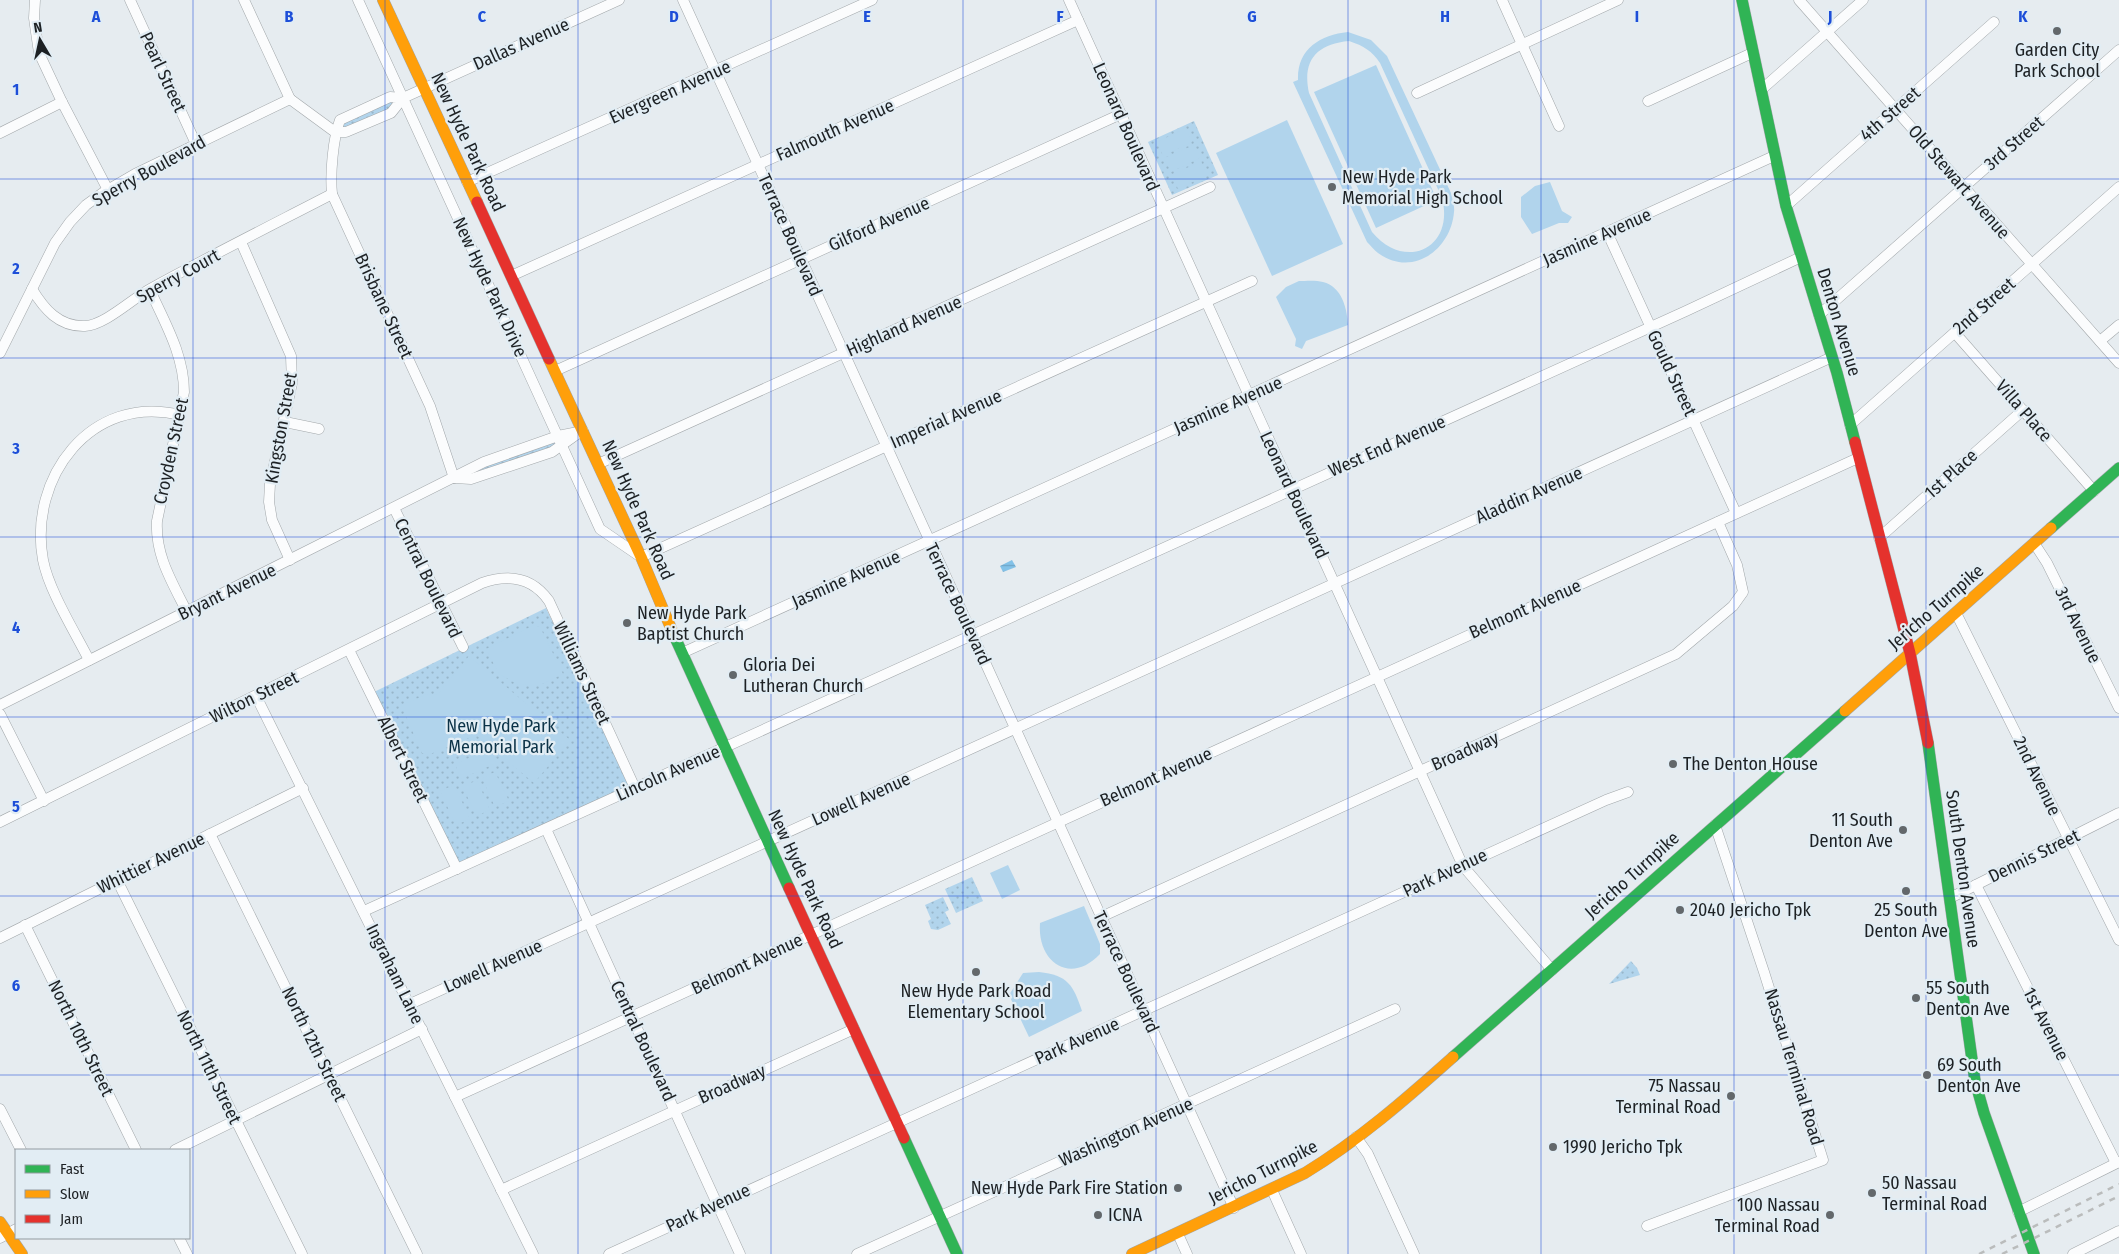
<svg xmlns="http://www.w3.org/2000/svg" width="2119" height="1254" viewBox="0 0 2119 1254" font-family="'Fira Sans Condensed',sans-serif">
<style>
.grass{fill:url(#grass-dots)}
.pitch{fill:#b1d4ec;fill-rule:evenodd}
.water{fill:url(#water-rules)}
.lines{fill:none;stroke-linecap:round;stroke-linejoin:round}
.street-casing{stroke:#a2a7aa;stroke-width:11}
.fast-casing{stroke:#a2a7aa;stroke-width:12}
.slow-casing{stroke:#a2a7aa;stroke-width:12}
.jam-casing{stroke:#a2a7aa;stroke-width:12}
.street{stroke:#fbfcfd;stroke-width:10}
.fast{stroke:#30b455;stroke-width:11}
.slow{stroke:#ff9f0a;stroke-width:11}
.jam{stroke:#e5322d;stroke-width:11}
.rail{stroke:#babcbc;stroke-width:2.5;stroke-dasharray:6 6;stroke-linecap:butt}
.grid{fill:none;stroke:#1d4ed8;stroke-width:1;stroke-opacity:0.55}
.poi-dot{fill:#63686b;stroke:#e2edf4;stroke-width:2}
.labels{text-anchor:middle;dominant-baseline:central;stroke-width:4.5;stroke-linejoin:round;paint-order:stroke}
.street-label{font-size:18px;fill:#1d2124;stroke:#e2edf4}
.poi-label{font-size:18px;fill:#1d2124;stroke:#e2edf4;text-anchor:start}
.park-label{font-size:18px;fill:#0c3348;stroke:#e2edf4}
.grid-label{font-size:16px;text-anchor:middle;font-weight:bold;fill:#1d4ed8;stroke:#e2edf4;stroke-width:4.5;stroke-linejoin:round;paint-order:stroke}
</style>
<defs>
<pattern id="grass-dots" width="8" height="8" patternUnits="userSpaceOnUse" patternTransform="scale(1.25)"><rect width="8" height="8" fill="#b1d4ec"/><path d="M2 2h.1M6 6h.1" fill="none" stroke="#98b6ca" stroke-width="1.8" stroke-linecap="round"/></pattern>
<pattern id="water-rules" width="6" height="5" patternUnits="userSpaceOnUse" patternTransform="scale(1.25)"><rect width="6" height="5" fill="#83c2e8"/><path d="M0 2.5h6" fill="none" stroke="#71a6c7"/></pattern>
</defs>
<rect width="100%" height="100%" fill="#e6ecf0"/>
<g class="grass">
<path d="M390 99H400L391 111 337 131 341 121Z"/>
<path d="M1194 121 1218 175 1172 195 1148 142Z"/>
<path d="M545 441 560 442 550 451 460 477Z"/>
<path d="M546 608 629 786 459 864 374 692Z"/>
<path d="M972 877 983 901 956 913 945 889Z"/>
<path d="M943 897 949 910 945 912 951 924 938 930 931 929 928 921 931 919 925 905Z"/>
<path d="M1631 961 1637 968 1640 975 1609 984Z"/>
</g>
<g class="pitch">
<path d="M1348 32 1371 40 1387 56 1451 193C1452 199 1455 206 1454 212 1451 250 1412 278 1378 253 1374 250 1370 245 1367 242L1293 82 1298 80C1297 49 1320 35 1348 32ZM1349 41C1364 46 1372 51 1380 63L1442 198C1455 248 1405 272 1372 232L1309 93C1302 61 1316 44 1349 41Z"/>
<path d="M1376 65 1437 200 1376 228 1314 92Z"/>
<path d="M1287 120 1343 244 1272 276 1216 153Z"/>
<path d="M1186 128 1192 142 1163 156 1157 142Z"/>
<path d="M1194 145 1200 158 1171 172 1164 158Z"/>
<path d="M1201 161 1207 175 1178 189 1172 175Z"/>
<path d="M1550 182 1562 211 1572 217 1568 223H1559L1532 234 1521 217V197L1535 186Z"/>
<path d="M1299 281C1306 281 1316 280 1323 282 1342 287 1347 308 1348 325L1306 341 1302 349 1295 346 1296 339 1276 297 1286 287Z"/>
<path d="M534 625 540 627 563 674 538 686 517 684 499 674 486 649Z"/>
<path d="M469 656 570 740 534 783 476 735 428 755 422 753 401 705 428 694 437 695Z"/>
<path d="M489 749 496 763 461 779 455 764Z"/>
<path d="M495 772 509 801 495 807 482 778Z"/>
<path d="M477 780 490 810 476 816 463 787Z"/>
<path d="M454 785 470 819 456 825 440 791Z"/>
<path d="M1008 865 1020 890 1002 899 990 873Z"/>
<path d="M1084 906 1100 944V954C1071 985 1037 963 1040 923Z"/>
<path d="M1039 972C1068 975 1073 985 1082 1011L1029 1037 1009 995 1023 973Z"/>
</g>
<path class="water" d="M1012 560 1016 567 1003 572 1000 566Z"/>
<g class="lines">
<g class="street-casing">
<g id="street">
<path d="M35 0 34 18 39 53 62 102 108 190"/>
<path d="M130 0 196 144"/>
<path d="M244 0 290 99"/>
<path d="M358 0 600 529 641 557 1252 281"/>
<path d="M683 0 1234 1208"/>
<path d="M1069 0 1463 866 1552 970"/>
<path d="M1502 0 1559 126"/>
<path d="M1799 0 2119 363"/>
<path d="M1761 90 1863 0"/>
<path d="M1417 93 1618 0"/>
<path d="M403 98 619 0"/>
<path d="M1648 101 1752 53"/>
<path d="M0 133 62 102"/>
<path d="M467 182 872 0"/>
<path d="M1786 206 1994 22"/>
<path d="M1607 232 1736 513"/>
<path d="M241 242 291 356 292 383 270 484 269 502 272 520 290 560"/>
<path d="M511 276 1078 20"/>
<path d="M32 289C44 309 59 327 85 326 105 325 132 299 150 289 210 256 272 225 332 194"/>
<path d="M150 290C165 323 184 355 184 392L157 521C155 555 172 582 187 612"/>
<path d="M1819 315 2119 50"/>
<path d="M1955 333 2094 491"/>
<path d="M2100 341 2119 325"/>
<path d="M0 353 55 243 70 222 86 205 104 192 135 174 290 99 335 132H346L391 113 403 98 390 97 340 120C333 138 330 174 332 194L430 406 454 478"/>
<path d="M555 371 1121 114"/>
<path d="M285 422 319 429"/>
<path d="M1850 425 2119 187"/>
<path d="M598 464 1210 187"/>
<path d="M455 478 471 479 552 452 580 432"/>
<path d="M394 508 463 647"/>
<path d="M1879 538 2023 410"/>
<path d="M2034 543 2047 563 2119 708"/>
<path d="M1956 613 2119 940"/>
<path d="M349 650 457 869"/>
<path d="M682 653 1774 156"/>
<path d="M89 660C75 632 49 591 43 560 28 478 91 393 180 415"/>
<path d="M256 696 533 1254"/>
<path d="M0 705 484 462 558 436 583 431"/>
<path d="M0 714 44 801"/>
<path d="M0 822 482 583C508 574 532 577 549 601L635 788"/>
<path d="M546 829 740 1254"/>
<path d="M210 834 417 1254"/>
<path d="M117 880 302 1254"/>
<path d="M1976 885 2116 1163"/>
<path d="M1950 898 2119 813"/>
<path d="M364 911 1686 311 1801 257"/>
<path d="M1101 917 1676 654 1733 606 1743 592 1737 565 1718 522"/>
<path d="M25 925 136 1150"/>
<path d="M0 938 303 788"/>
<path d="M410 1004 1832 357"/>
<path d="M455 1097 1858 458"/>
<path d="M0 1109 21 1150"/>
<path d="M1356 1137 1368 1154 1414 1254"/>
<path d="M175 1150 422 1029"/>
<path d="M501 1190 854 1029"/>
<path d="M1272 1190 1301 1254"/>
<path d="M2018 1212 2119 1162"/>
<path d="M1647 1226 1823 1160 1764 972 1715 825"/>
<path d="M1178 1234 1187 1254"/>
<path d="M0 1238 16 1229"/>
<path d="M179 1238 187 1254"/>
<path d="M609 1254 1606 800 1628 792"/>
<path d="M857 1254 1395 1009"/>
<path d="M2073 1254 2119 1231"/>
</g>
</g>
<g class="fast-casing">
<g id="fast">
<path d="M1742 0 1786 206 1837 373 1855 442"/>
<path d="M2051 528 2119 468"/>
<path d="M673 633 789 888"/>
<path d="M1928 743 1975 1081 1984 1113 2034 1254"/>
<path d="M1453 1057 1845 711"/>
<path d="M904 1138 957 1254"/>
</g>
</g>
<g class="slow-casing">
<g id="slow">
<path d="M383 0 477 202"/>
<path d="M549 359 641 557 673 633"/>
<path d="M1845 711 2051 528"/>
<path d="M0 1222 22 1254"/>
<path d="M1132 1254 1305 1173C1359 1140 1406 1099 1453 1057"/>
</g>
</g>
<g class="jam-casing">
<g id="jam">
<path d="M477 202 549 359"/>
<path d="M1855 442 1910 653 1928 743"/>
<path d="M789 888 904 1138"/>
</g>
</g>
<use href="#street" class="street"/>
<use href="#fast" class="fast"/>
<use href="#slow" class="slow"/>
<use href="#jam" class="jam"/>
<g class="rail">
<path d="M1979 1254 2119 1184"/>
<path d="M2002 1254 2119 1196"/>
</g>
</g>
<path class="grid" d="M193 0V1254M385 0V1254M578 0V1254M771 0V1254M963 0V1254M1156 0V1254M1348 0V1254M1541 0V1254M1734 0V1254M1926 0V1254M0 179H2119M0 358H2119M0 537H2119M0 717H2119M0 896H2119M0 1075H2119"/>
<g class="poi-dot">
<circle cx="2057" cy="31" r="5"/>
<circle cx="1332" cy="187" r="5"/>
<circle cx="627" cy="623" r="5"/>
<circle cx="733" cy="675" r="5"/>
<circle cx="1673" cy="764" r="5"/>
<circle cx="1903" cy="830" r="5"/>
<circle cx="1906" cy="891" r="5"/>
<circle cx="1680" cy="910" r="5"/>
<circle cx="976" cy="972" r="5"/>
<circle cx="1916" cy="998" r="5"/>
<circle cx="1927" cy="1075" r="5"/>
<circle cx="1731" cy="1096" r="5"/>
<circle cx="1553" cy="1147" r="5"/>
<circle cx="1178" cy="1188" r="5"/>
<circle cx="1872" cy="1193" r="5"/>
<circle cx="1098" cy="1215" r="5"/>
<circle cx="1830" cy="1215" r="5"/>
</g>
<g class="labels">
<g class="street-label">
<text transform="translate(521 44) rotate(-24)">Dallas Avenue</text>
<text transform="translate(163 72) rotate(65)">Pearl Street</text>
<text transform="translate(670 92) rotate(-24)">Evergreen Avenue</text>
<text transform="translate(1890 114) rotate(-41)">4th Street</text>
<text transform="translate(1126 127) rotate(66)">Leonard Boulevard</text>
<text transform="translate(835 130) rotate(-24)">Falmouth Avenue</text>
<text transform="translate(468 142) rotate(65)">New Hyde Park Road</text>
<text transform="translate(2014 143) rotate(-41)">3rd Street</text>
<text transform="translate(149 171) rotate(-29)">Sperry Boulevard</text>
<text transform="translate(1959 182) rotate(49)">Old Stewart Avenue</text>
<text transform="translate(879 224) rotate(-24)">Gilford Avenue</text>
<text transform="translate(790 235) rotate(66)">Terrace Boulevard</text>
<text transform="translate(1597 237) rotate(-24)">Jasmine Avenue</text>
<text transform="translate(178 276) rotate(-29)">Sperry Court</text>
<text transform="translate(490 287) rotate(65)">New Hyde Park Drive</text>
<text transform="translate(384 306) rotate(65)">Brisbane Street</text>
<text transform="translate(1984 306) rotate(-41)">2nd Street</text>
<text transform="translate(1839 322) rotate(73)">Denton Avenue</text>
<text transform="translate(904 326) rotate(-24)">Highland Avenue</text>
<text transform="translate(1672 373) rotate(65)">Gould Street</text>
<text transform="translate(1228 405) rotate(-24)">Jasmine Avenue</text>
<text transform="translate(2024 411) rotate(49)">Villa Place</text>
<text transform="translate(946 419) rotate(-24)">Imperial Avenue</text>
<text transform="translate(281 428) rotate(-80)">Kingston Street</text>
<text transform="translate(1387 446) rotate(-24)">West End Avenue</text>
<text transform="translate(171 451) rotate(-78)">Croyden Street</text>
<text transform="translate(1951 474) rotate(-42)">1st Place</text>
<text transform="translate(1294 495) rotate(65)">Leonard Boulevard</text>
<text transform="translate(1529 495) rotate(-24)">Aladdin Avenue</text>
<text transform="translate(638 510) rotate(66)">New Hyde Park Road</text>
<text transform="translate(428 578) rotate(64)">Central Boulevard</text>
<text transform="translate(846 579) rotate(-24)">Jasmine Avenue</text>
<text transform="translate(227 592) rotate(-26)">Bryant Avenue</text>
<text transform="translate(958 604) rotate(65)">Terrace Boulevard</text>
<text transform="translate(1936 607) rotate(-41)">Jericho Turnpike</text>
<text transform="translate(1525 609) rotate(-24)">Belmont Avenue</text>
<text transform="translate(2078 625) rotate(64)">3rd Avenue</text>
<text transform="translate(582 673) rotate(65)">Williams Street</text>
<text transform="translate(254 697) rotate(-26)">Wilton Street</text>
<text transform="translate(1465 751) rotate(-24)">Broadway</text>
<text transform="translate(403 759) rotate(64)">Albert Street</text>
<text transform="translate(668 773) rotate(-24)">Lincoln Avenue</text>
<text transform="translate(2037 776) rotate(64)">2nd Avenue</text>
<text transform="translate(1156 777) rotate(-24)">Belmont Avenue</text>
<text transform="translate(861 799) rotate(-24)">Lowell Avenue</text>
<text transform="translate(2034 856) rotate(-26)">Dennis Street</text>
<text transform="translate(151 863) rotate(-26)">Whittier Avenue</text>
<text transform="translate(1963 869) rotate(82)">South Denton Avenue</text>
<text transform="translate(1445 873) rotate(-25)">Park Avenue</text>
<text transform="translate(1632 875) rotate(-42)">Jericho Turnpike</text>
<text transform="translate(805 879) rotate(65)">New Hyde Park Road</text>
<text transform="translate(747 964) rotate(-25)">Belmont Avenue</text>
<text transform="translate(493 966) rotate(-24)">Lowell Avenue</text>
<text transform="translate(1126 972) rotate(65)">Terrace Boulevard</text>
<text transform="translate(395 974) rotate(64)">Ingraham Lane</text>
<text transform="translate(2046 1024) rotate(63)">1st Avenue</text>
<text transform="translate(81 1038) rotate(64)">North 10th Street</text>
<text transform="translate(643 1041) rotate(65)">Central Boulevard</text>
<text transform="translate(1077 1041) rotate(-24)">Park Avenue</text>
<text transform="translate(314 1044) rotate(64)">North 12th Street</text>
<text transform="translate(209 1067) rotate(64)">North 11th Street</text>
<text transform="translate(1794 1067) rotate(73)">Nassau Terminal Road</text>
<text transform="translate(732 1084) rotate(-24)">Broadway</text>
<text transform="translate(1126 1132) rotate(-24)">Washington Avenue</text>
<text transform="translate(1263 1172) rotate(-27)">Jericho Turnpike</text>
<text transform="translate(708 1208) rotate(-25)">Park Avenue</text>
</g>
<g class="poi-label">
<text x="2057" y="50" text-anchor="middle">Garden City<tspan x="2057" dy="21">Park School</tspan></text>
<text x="1342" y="177">New Hyde Park<tspan x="1342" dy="21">Memorial High School</tspan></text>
<text x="637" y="613">New Hyde Park<tspan x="637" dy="21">Baptist Church</tspan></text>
<text x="743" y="665">Gloria Dei<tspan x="743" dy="21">Lutheran Church</tspan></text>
<text x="1683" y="764">The Denton House</text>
<text x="1893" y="820" text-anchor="end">11 South<tspan x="1893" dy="21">Denton Ave</tspan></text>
<text x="1690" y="910">2040 Jericho Tpk</text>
<text x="1906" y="910" text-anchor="middle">25 South<tspan x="1906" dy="21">Denton Ave</tspan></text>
<text x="1926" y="988">55 South<tspan x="1926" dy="21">Denton Ave</tspan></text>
<text x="976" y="991" text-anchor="middle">New Hyde Park Road<tspan x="976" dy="21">Elementary School</tspan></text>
<text x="1937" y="1065">69 South<tspan x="1937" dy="21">Denton Ave</tspan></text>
<text x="1721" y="1086" text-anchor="end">75 Nassau<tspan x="1721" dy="21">Terminal Road</tspan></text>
<text x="1563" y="1147">1990 Jericho Tpk</text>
<text x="1882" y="1183">50 Nassau<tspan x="1882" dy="21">Terminal Road</tspan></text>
<text x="1168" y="1188" text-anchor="end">New Hyde Park Fire Station</text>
<text x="1820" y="1205" text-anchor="end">100 Nassau<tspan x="1820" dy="21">Terminal Road</tspan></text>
<text x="1108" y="1215">ICNA</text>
</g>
<g class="park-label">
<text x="501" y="726">New Hyde Park<tspan x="501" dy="21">Memorial Park</tspan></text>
</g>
</g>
<g class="grid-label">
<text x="96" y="22">A</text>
<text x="289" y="22">B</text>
<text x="482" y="22">C</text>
<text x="674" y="22">D</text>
<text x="867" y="22">E</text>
<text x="1060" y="22">F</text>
<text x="1252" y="22">G</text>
<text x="1445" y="22">H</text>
<text x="1637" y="22">I</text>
<text x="1830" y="22">J</text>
<text x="2023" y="22">K</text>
<text x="16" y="95">1</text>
<text x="16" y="274">2</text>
<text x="16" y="454">3</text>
<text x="16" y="633">4</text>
<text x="16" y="812">5</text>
<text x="16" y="991">6</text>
</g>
<rect x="15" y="1149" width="175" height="90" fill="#e2edf4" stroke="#939ba1"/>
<rect x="25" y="1165" width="25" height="8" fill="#30b455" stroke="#939ba1"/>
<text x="60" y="1174" font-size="15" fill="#1d2124">Fast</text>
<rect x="25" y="1190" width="25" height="8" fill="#ff9f0a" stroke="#939ba1"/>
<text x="60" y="1199" font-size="15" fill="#1d2124">Slow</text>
<rect x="25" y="1215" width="25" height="8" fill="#e5322d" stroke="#939ba1"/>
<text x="60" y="1224" font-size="15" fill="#1d2124">Jam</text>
<g transform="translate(40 40) rotate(351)" stroke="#e2edf4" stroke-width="4" paint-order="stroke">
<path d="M0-4L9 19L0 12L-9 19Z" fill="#1d2124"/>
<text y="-8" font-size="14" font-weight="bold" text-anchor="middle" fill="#1d2124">N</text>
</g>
</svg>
